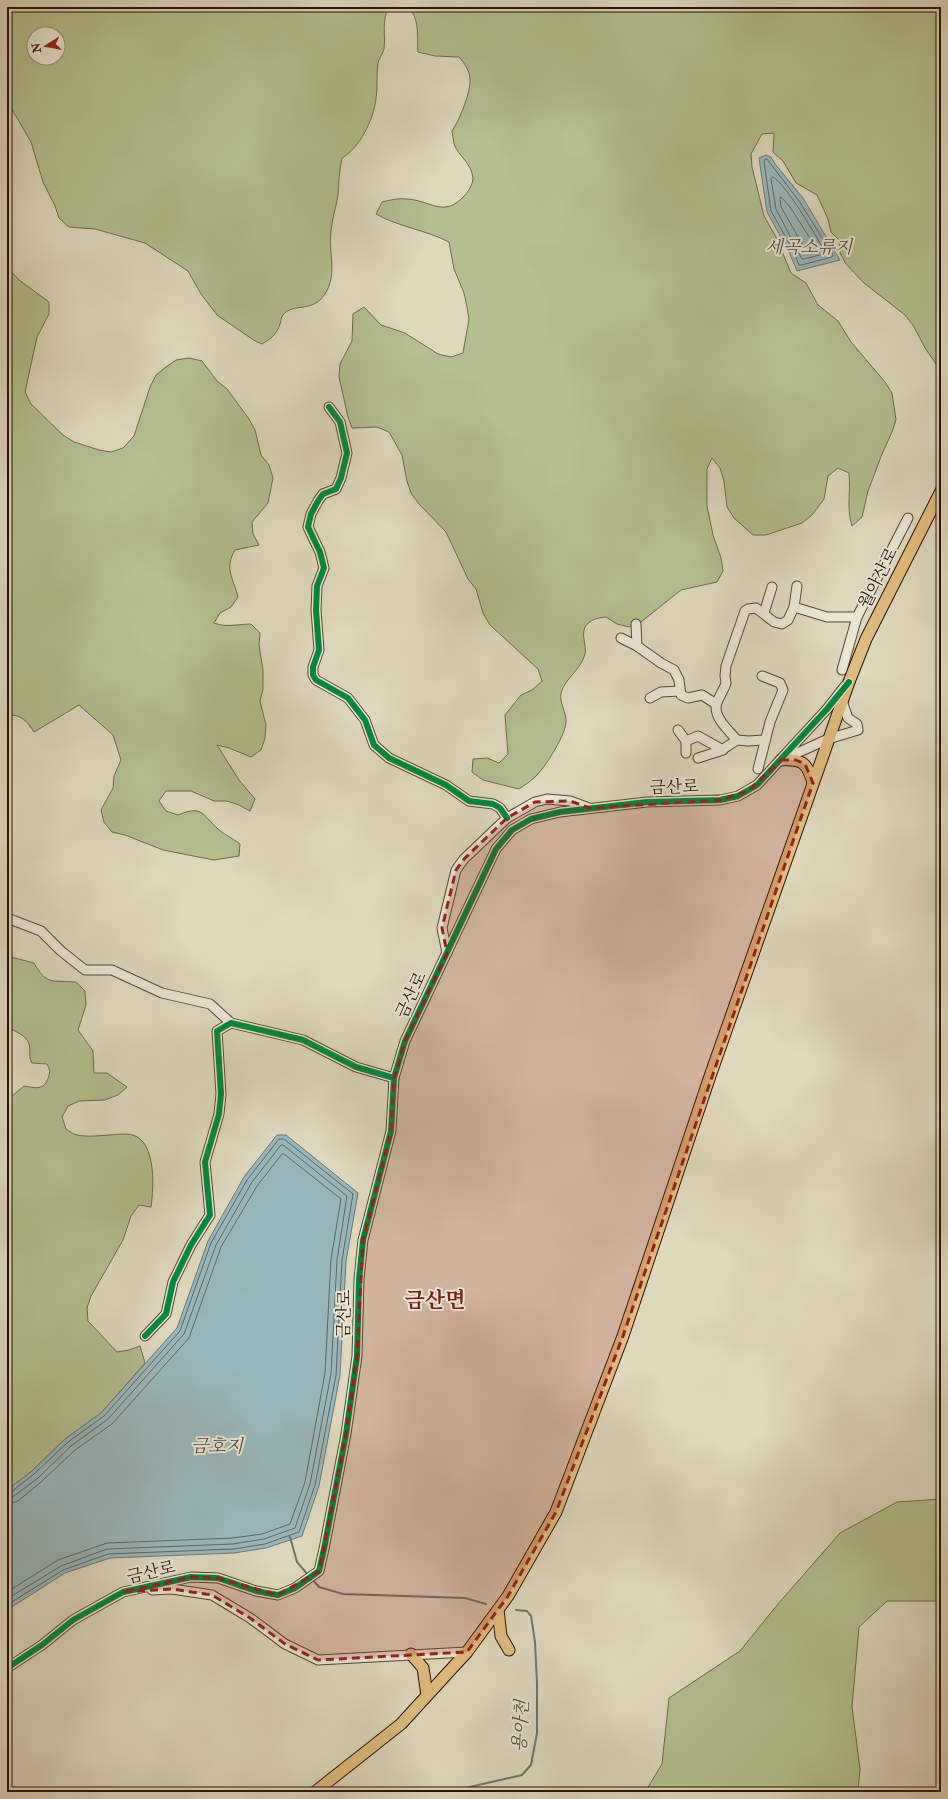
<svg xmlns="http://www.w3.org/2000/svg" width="948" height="1799" viewBox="0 0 948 1799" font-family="'IM FELL Double Pica','Noto Serif KR',serif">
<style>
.green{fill:#b4be8f;stroke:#6f684a;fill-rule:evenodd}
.water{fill:#98b7bb;stroke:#6c7573}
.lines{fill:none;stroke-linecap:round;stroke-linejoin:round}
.shore{stroke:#616460;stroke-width:1}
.stream{stroke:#6c7573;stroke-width:2}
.minor-casing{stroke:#574434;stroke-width:11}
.major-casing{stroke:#2a1206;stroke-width:13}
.minor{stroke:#eae6d4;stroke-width:9}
.major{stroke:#e0bc7e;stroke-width:11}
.cycleway-casing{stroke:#eae6d4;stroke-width:8}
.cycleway{stroke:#00873e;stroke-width:6}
.marked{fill:#8f2418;fill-opacity:0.2;stroke:#8f2418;stroke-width:3;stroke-dasharray:8 5;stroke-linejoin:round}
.labels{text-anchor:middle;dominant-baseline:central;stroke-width:4;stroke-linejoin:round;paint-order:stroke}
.street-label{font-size:17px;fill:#2a1206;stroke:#eae6d4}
.water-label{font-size:18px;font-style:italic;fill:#504c45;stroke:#eae6d4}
.district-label{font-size:21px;font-weight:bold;fill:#7a1f14;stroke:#eae6d4}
</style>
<rect width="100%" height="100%" fill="#dfd8bd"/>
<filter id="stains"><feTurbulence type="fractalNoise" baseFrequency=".005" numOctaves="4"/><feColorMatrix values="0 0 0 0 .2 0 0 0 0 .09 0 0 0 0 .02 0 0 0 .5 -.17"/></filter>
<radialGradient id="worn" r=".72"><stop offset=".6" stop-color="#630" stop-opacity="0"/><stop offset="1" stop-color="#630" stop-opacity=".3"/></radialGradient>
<g class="green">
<path d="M7 7H389C381 21 386 34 384 49 383 54 379 58 378 63 376 75 378 87 376 99 373 121 360 147 342 158 339 171 339 182 338 195 336 207 332 219 331 231 328 253 338 273 325 294 312 314 293 302 283 315 281 317 281 322 280 324 277 334 271 339 262 344L255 341 217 315 201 294 188 271 145 243 95 229 69 227 59 218 55 206 43 182 31 142 7 101ZM34 34H58V58H34Z"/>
<path d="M408 7H941V371L925 348 913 325 905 315 864 283 846 264 840 253 839 240 831 232 828 219 817 195 796 183 783 161 773 152 774 133 762 134 751 154 752 167 764 216 776 237 791 273 806 283 818 305 838 321 851 342 885 382 892 393 896 420 892 432 882 454 868 491 862 517 852 526C846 505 851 494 849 473L838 468 828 476 824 499 812 515 802 523 766 535H753L734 518 727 507 724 481 720 468 712 458 707 469V506L713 535 721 558 723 571 717 582 681 590 641 622 629 627 617 624 606 617C598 618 590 619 585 627 581 636 587 646 585 654 581 670 565 678 561 693 559 702 566 712 566 720 567 733 547 764 538 774 533 780 526 784 519 789L483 780 472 772 473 759 487 758 499 763 508 754 505 715 521 695 532 690 542 681 538 669 490 625 483 613 476 589 468 579 446 532 419 504 411 493 407 481 402 455 389 432 377 427 352 428 348 417 339 377 340 364 352 341 353 314 364 307 381 325 405 333 438 354 451 357 463 353 469 319 467 307 464 293 454 269 449 242C426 230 399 227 376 214L382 202C391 200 398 198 406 199 431 200 444 219 465 195 469 191 473 183 473 178 471 162 459 157 454 144 453 140 453 135 452 131 459 121 471 92 470 80 470 71 465 64 459 57L435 56 418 52C417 37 420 18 408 7Z"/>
<path d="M7 267 19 280 49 302V314L37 337 25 392 31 404 63 435 74 442 99 450 111 452 123 448 134 436 150 387 156 375 166 367 176 360 189 358 202 361 217 381 227 389 249 419 255 430 261 455 269 465 273 478 268 503 252 522 253 534 259 545 235 550C224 569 233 577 238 597L231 607 220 613 214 623C227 628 238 624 251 624L260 633 259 645 263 670V689L260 701 266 725 265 738 261 750 251 757 229 748 217 745 239 780 255 799 250 811 239 805 227 801H214L191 791H166L159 801 166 811 178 815C202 805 202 814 218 829 224 835 233 838 240 844L239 856 214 860 163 850 125 835 112 832 104 822 101 810 113 788 114 776 121 760 113 735 79 705 34 732C27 721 21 714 7 715Z"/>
<path d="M7 956 34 963C47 986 52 980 76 982L85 991 86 1005 78 1030 93 1051 94 1073H107L127 1087 118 1095 105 1100 79 1101 68 1106 62 1117 66 1129C69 1131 73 1134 77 1135 89 1138 113 1134 126 1134 157 1134 154 1186 151 1207L139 1205 131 1216 123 1240 91 1296 87 1308 88 1321 117 1352 129 1350 140 1346 145 1363 101 1413 65 1439 32 1471 7 1490V1100L24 1086C40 1089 46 1090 50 1071L47 1064 32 1063C28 1056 31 1051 29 1044 26 1034 14 1032 7 1026Z"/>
<path d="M941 1499V1601H887L859 1627 852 1707 860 1769 858 1792H645L662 1764 669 1698 740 1651 778 1604 840 1533 897 1502Z"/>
</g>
<g class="water">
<path d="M766 155 771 157 775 164 803 198 840 260 797 271 789 252 767 212 759 158Z"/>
<path d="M277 1135H286L358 1193 346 1261 340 1375 319 1486 302 1536 266 1548 234 1553 110 1558 65 1573 7 1610V1490L32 1471 65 1439 101 1413 177 1328 208 1241 244 1177Z"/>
</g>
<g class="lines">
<g class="shore">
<path d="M767 159 799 201 833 255 832 257 801 265H799L793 250 771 211 764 161Z"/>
<path d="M773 177C787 185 816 236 825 252L824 254 804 259H802L776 209 771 179Z"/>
<path d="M781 197 790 207 813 243 816 248 815 250 806 251 781 207 780 199Z"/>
<path d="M7 1493 11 1492 34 1474 68 1442 104 1416 180 1331 211 1243 247 1180 279 1139H284L353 1194 342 1260 336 1375 315 1485 299 1532 265 1544 234 1549 108 1554 63 1570 7 1605"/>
<path d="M7 1498 14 1496 38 1478 71 1446 108 1419 184 1334 216 1245 252 1182 281 1145H283L347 1196 337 1260 331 1374 310 1484 295 1528 264 1539 233 1544 107 1549 61 1566 7 1599"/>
<path d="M7 1504 18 1501 41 1482 75 1450 112 1424 189 1338 221 1247 257 1186 282 1154H284L341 1199 331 1259 325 1373 305 1482 290 1524 262 1534 233 1538 107 1543 58 1560 7 1592"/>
</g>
<g class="stream">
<path d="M290 1537 297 1562 309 1576"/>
<path d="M312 1579 319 1587 343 1594 465 1598 486 1604"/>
<path d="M448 1792 522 1775 531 1765 537 1733V1683L535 1642 531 1616 527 1611 516 1610"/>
</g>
<g class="minor-casing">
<g id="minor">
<path d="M329 407 340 422 347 453 341 478 336 489 323 494 318 501 311 514 308 527 320 552 324 568 317 586 316 610 319 650 313 667V675L316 680 348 698 365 720 374 745 389 758 446 785 469 801 493 804 500 808 507 818"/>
<path d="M794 607 797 586"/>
<path d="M764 613 772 587"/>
<path d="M636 624 637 646 661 663 674 670 679 680 681 695 688 698 702 695 716 704"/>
<path d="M621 638 637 646"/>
<path d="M842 670 857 617 908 518"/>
<path d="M650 698 661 692 680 691"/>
<path d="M678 730 686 741"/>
<path d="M765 740 748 741 737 740C729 731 712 716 717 703 719 696 724 690 726 683L725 676 726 666 745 611 748 609 756 608 774 622 782 624 788 620 794 607 827 617H857"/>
<path d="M686 753V741L698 736 723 750"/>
<path d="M698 758 720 751 737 740"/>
<path d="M784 759 828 739 858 730 857 724 848 718 842 701"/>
<path d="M758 769 770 722 783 690 780 683 762 676"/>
<path d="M7 918 41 931 61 951 85 970H112L162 993 210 1004 231 1023"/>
<path d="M447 953 442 928 456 870 464 859 507 818 535 802 547 799 570 801 589 808"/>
<path d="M145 1336 166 1314 173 1282 191 1245 210 1215 205 1162 219 1114 221 1094 217 1031 231 1023 303 1040 356 1067 394 1078"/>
<path d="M152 1590 172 1589 212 1595 250 1618 285 1644 318 1660 467 1652"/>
<path d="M7 1668 42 1645 73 1620 123 1592 191 1577 218 1578 256 1591 278 1595 295 1588 319 1571 324 1549 346 1434 357 1356 359 1279 363 1240 391 1131 394 1078 405 1041 496 849 512 830 531 819 560 812 647 802 720 800 738 796 757 785 827 709 845 686"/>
</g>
</g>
<g class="major-casing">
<g id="major">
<path d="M781 760C802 759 807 762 813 783"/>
<path d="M498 1610 501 1636 509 1650"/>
<path d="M411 1654 423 1668 427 1695"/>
<path d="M315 1792 401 1724 467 1652 508 1596 556 1512 623 1336 709 1079 849 682 866 639 941 491"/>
</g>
</g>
<use href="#minor" class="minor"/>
<use href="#major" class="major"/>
<g class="cycleway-casing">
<g id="cycleway">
<path d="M329 407 340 422 347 453 341 478 336 489 323 494 318 501 311 514 308 527 320 552 324 568 317 586 316 610 319 650 313 667V675L316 680 348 698 365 720 374 745 389 758 446 785 469 801 493 804 500 808 507 818"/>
<path d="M145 1336 166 1314 173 1282 191 1245 210 1215 205 1162 219 1114 221 1094 217 1031 231 1023 303 1040 356 1067 394 1078"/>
<path d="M7 1668 42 1645 73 1620 123 1592 191 1577 218 1578 256 1591 278 1595 295 1588 319 1571 324 1549 346 1434 357 1356 359 1279 363 1240 391 1131 394 1078 405 1041 496 849 512 830 531 819 560 812 647 802 720 800 738 796 757 785 827 709 849 682"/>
</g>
</g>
<use href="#cycleway" class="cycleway"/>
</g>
<path class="marked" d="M781 760H796L805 764 813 783 623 1336 556 1512 508 1596 467 1652 318 1660 285 1644 250 1618 212 1595 172 1589 123 1592 191 1577 218 1578 278 1595 319 1571 346 1434 357 1356 363 1240 391 1131 394 1078 405 1041 447 953 442 928 456 870 464 859 507 818 535 802 570 801 590 808 720 800 748 791Z"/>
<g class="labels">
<g class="street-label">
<text transform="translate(878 578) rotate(-63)">월아산로</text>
<text transform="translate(674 787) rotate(-2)">금산로</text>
<text transform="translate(411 995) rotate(-65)">금산로</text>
<text transform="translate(344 1314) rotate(-89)">금산로</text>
<text transform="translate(151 1572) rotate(-13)">금산로</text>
</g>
<g class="water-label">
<text x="809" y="247">세곡소류지</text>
<text x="217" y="1446">금호지</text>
<text transform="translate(521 1726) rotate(-86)">용아천</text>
</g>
<g class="district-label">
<text x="435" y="1300">금산면</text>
</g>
</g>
<rect width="948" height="1799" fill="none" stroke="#dfd8bd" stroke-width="24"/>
<rect x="8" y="8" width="932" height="1783" fill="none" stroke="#2a1206" stroke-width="2"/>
<rect x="12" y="12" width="924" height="1775" fill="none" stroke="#2a1206"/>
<g transform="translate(46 46) rotate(259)"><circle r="19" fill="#eae6d4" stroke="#9d9182"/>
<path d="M0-3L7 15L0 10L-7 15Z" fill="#8f2418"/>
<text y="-6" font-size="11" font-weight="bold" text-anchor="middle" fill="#2a1206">N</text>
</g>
<rect width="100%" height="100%" filter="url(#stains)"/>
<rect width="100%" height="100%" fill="url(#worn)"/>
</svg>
